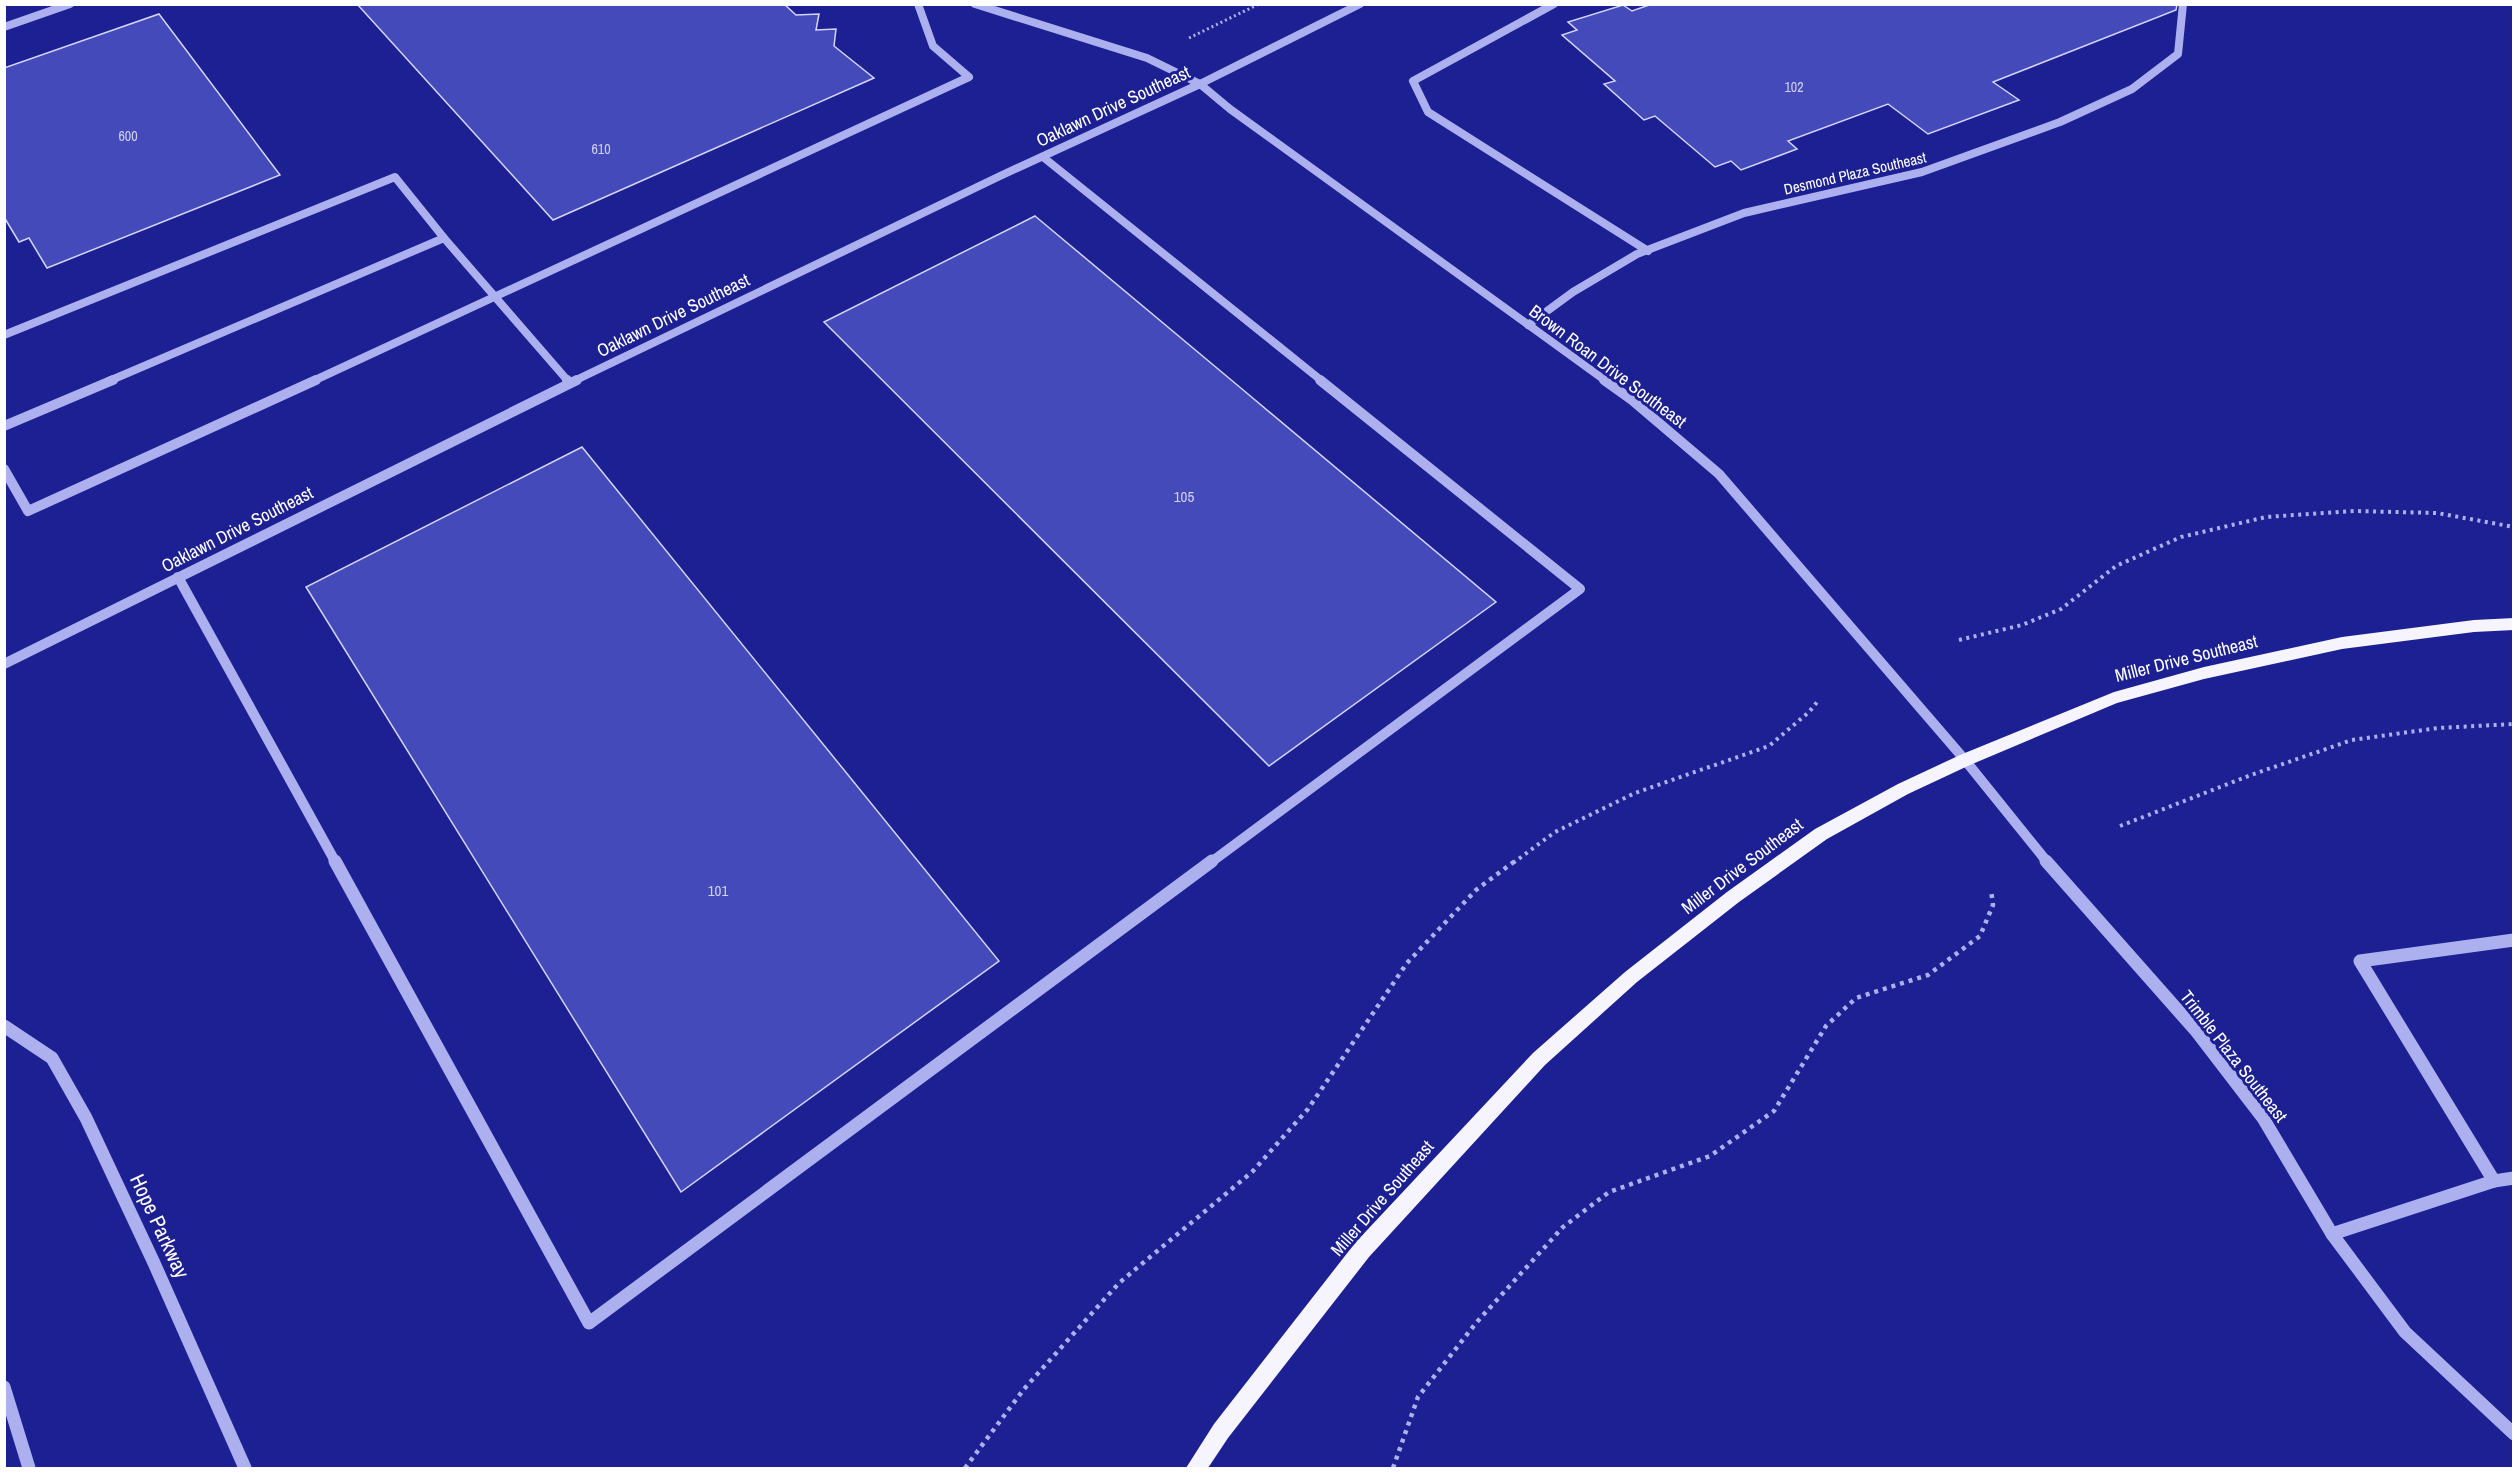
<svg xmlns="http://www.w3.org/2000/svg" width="2518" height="1473" viewBox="0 0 2518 1473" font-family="'Archivo Narrow',sans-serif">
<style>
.building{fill:#444ab9;stroke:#d3d5fa;stroke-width:1.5}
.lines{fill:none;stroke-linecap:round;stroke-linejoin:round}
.path-far2{stroke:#adb0ef;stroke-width:3;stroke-dasharray:2 3;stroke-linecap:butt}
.path-far1{stroke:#adb0ef;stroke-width:4;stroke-dasharray:3 4.5;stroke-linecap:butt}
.path{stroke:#adb0ef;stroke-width:4.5;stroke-dasharray:4 5;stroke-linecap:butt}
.minor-far2{stroke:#adb0ef;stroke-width:8}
.minor-far1{stroke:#adb0ef;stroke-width:10}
.minor{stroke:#adb0ef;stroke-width:13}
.major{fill:#f5f4ff;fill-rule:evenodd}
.labels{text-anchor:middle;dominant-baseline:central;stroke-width:6;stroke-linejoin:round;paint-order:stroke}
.far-number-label{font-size:14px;fill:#d0d2ee}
.far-street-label{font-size:15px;fill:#fff;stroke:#1c2092}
.number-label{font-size:15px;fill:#d0d2ee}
.street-label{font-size:18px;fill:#fff;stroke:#1c2092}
.near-street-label{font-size:21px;fill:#fff;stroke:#1c2092}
</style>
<rect width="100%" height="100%" fill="#1c2092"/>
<g class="building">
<path d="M357 4H784L796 15 819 14 816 30 836 29 834 46 874 78 553 220Z"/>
<path d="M1652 4H2177L2176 10 1993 82 2019 100 1928 134 1888 104 1788 141 1797 149 1741 170 1731 161 1715 167 1655 116 1644 120 1604 84 1615 81 1562 35 1577 30 1568 22 1623 5 1632 11Z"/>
<path d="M159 14 280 175 47 268 29 238 19 242 4 217V68Z"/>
<path d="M1035 216 1242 389 1496 602 1269 766 824 322Z"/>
<path d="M582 447 999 961 681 1192 306 587Z"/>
</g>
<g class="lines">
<path class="path-far2" d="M1189 38 1259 4"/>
<g class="path-far1">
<path d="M1959 640 2022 625 2061 609 2116 566 2181 537 2266 517 2354 511 2437 513 2514 527"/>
<path d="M2120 826 2251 775 2352 740 2438 728 2514 724"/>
<path d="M1513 863 1555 832 1635 793 1769 746 1809 712 1818 701"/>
</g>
<g class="path">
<path d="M965 1468 1024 1389 1119 1283 1252 1172 1308 1109 1407 963 1476 890 1515 861"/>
<path d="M1393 1468 1418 1397 1476 1323 1563 1227 1609 1192 1710 1156 1774 1111 1826 1026 1856 998 1928 975 1980 936 1993 905 1991 890"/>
</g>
<g class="minor-far2">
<path d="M975 4 1147 58 1200 84 1230 109 1606 381"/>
<path d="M1554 4 1413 81 1428 112 1648 251"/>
<path d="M4 27 70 4"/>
<path d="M1043 157 1322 381"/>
<path d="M1528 325 1573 292 1637 254 1744 213 1922 172 2060 122 2132 89 2178 54 2183 4"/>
<path d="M4 335 395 177 444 238 568 381"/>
<path d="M109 381 444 238"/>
<path d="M313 381 969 77 933 46 918 4"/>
<path d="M574 381 1000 176 1200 84 1360 4"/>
</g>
<g class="minor-far1">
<path d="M567 380 570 383"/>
<path d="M1604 380 1632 400 1719 474 1965 760 2048 863"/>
<path d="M4 426 113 380"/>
<path d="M4 469 28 511 316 380"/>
<path d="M178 577 336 863"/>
<path d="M4 664 577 380"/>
<path d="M1210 863 1580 589 1320 380"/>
</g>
<g class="minor">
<path d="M335 861 589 1323 1212 861"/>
<path d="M2046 861 2197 1032 2263 1118 2332 1234 2405 1332 2514 1434"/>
<path d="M4 1026 52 1058 86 1118 154 1263 245 1468"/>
<path d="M2494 1181 2514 1178"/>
<path d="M2332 1234 2494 1181 2360 961 2514 940"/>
<path d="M4 1387 29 1468"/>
</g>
<path class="major" d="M2514 618V630L2474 632 2342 649 2204 679 2117 703 1970 765 1908 794 1827 839 1739 902 1637 982 1545 1065 1369 1257 1228 1438 1208 1468H1186L1214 1424 1355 1243 1533 1053 1625 972 1727 892 1815 829 1898 784 1960 755 2114 692 2204 667 2342 637 2474 620Z"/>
</g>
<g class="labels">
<g class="far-number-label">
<text x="1794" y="87">102</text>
<text x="128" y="136">600</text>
<text x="601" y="149">610</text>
</g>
<g class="far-street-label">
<text transform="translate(1855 173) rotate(-13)">Desmond Plaza Southeast</text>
</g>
<g class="number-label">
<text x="1184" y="496">105</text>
<text x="718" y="890">101</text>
</g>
<g class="street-label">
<text transform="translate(1113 106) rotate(-25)">Oaklawn Drive Southeast</text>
<text transform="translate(673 315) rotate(-26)">Oaklawn Drive Southeast</text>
<text transform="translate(1608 366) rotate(37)">Brown Roan Drive Southeast</text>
<text transform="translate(237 529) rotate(-27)">Oaklawn Drive Southeast</text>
<text transform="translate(2186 658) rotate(-14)">Miller Drive Southeast</text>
<text transform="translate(1742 866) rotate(-37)">Miller Drive Southeast</text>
<text transform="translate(2234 1056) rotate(52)">Trimble Plaza Southeast</text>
<text transform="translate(1382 1198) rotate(-49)">Miller Drive Southeast</text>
</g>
<g class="near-street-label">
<text transform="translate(160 1226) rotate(65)">Hope Parkway</text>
</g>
</g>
<rect width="2518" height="1473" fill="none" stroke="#ffffff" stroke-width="12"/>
</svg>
